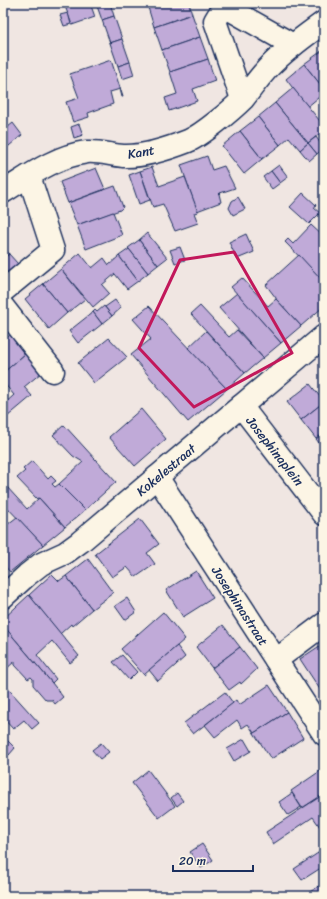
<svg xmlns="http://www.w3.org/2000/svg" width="327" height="899" viewBox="0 0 327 899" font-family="Sriracha,sans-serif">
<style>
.building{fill:#c0aad8;stroke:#1b2f5e}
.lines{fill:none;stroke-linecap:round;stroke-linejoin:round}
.street-casing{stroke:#1b2f5e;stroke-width:25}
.street{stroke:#fcf5e5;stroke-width:22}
.marked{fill:none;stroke:#c2185b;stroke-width:3;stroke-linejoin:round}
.labels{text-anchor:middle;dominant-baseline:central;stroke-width:3.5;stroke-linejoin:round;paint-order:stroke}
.street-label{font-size:13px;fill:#1b2f5e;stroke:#fcf5e5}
</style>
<rect width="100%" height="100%" fill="#f0e6e2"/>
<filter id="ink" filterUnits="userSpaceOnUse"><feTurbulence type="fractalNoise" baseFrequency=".025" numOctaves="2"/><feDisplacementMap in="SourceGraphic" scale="8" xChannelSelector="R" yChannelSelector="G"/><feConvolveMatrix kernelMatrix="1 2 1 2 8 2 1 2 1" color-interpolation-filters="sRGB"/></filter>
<g filter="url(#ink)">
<g class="building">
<path d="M74 3H90L95 17 72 25 65 6Z"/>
<path d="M105 3H110L114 16 102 20 97 6Z"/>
<path d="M150 3H189L192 14 154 27 147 4Z"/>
<path d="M283 3H300L285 8Z"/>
<path d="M68 13 71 24 64 26 60 15Z"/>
<path d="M192 14 200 37 162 50 154 27Z"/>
<path d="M114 16 122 39 110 43 102 20Z"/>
<path d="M200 37 208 59 170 72 162 50Z"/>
<path d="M122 39 130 62 118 66 110 43Z"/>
<path d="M323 50 324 51V89L304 64Z"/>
<path d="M208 59 215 81 193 89 197 101 169 111 165 98 177 94 170 72Z"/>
<path d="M111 60 123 97H122L120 89 110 92 113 104 88 113 89 117 73 122 66 102 79 98 70 74Z"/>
<path d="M130 62 134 75 122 79 118 66Z"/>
<path d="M304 64 324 89V93L307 107 286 79Z"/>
<path d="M293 88 324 126V130L308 143 275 103Z"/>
<path d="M275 103 308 143 300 150 289 137 280 145 258 117Z"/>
<path d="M258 117 280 145 262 159 240 131Z"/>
<path d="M13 123 22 135 3 151V131Z"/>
<path d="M79 124 83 135 74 138 71 127Z"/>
<path d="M240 131 262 159 244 174 222 146Z"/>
<path d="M316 137 324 148 317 154 308 143Z"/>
<path d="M308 143 317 154 309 161 300 150Z"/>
<path d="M207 156 212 170 224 166 235 188 220 193 219 194 221 202 197 211 181 165Z"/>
<path d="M279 165 288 177 280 183 271 171Z"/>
<path d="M152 167 159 186 185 177 198 212 194 213 198 223 175 231 163 204 153 207 140 171Z"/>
<path d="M96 168 105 189 68 203 60 182Z"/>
<path d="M140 171 150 200 139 204 129 175Z"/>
<path d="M271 171 280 183 272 189 263 177Z"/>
<path d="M115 186 123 207 120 210 77 225 68 203Z"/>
<path d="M303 193 316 205 314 208 320 213 309 224 290 207Z"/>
<path d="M238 197 245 209 233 215 229 208 232 201Z"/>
<path d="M113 212 122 235 86 249 77 225Z"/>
<path d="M311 225 324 237V282L285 242 288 239 293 244Z"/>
<path d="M147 233 167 258 158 265 139 240Z"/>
<path d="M246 234 254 252 237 259 229 242Z"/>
<path d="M139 240 158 265 148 273 128 248Z"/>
<path d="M3 246 9 254 3 259Z"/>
<path d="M180 247 185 260 175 263 170 250Z"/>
<path d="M129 249 148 273 138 281 119 256Z"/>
<path d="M80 253 92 268 104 258 109 265 119 256 138 281 127 289 115 274 102 285 109 293 93 307 61 269Z"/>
<path d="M9 254 18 264 3 276V259Z"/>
<path d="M299 255 324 282V304L322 306 323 307 301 326 276 299V298L266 285Z"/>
<path d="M61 269 85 299 67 313 43 284Z"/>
<path d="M242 278 268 306 276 299 301 326 281 343 231 287Z"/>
<path d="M43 284 67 313 49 329 25 299Z"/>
<path d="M237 293 281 343 263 358 219 308Z"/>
<path d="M115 300 121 308 112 316 105 307Z"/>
<path d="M104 306 112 316 102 324 93 312 95 310 97 312Z"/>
<path d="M149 306 227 389 188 422 131 355 151 339 133 319Z"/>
<path d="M200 306 229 337 237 330 263 358 245 373 191 314Z"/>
<path d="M93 312 102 324 78 343 69 331Z"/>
<path d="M206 331 245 373 227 389 188 348Z"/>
<path d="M10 335 25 354 3 373V341Z"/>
<path d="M109 338 127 357 94 383 78 363Z"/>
<path d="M25 354 41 373 24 387 32 396 7 417 3 412V405L14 395 3 382V373Z"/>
<path d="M310 384 324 402 301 420 287 402Z"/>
<path d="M324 402V433L316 439 301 420Z"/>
<path d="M141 409 166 439 135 466 109 437Z"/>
<path d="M64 425 116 482 85 510 59 484 83 462 73 456 53 435Z"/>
<path d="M324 433V449L316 439Z"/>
<path d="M32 461 48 479 51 476 56 481 52 484 55 487 59 484 85 510 65 527 39 498 37 499 17 478 25 471 23 469Z"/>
<path d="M6 486 27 509 39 498 65 527 43 545 3 503V488Z"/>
<path d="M3 503 9 509 3 514Z"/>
<path d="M17 517 43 545 10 572 3 564V528Z"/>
<path d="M140 519 159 544 147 553 155 564 136 577 127 567 112 577 95 554Z"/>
<path d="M88 559 113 593 92 609 66 576Z"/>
<path d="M196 571 213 598 183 617 166 590Z"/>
<path d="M52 574 59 581 66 576 92 609 72 626 71 624 60 634 29 595Z"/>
<path d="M29 595 79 656 70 663 52 641 37 655 56 679 52 683 3 625V619Z"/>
<path d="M127 598 136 612 125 620 115 606Z"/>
<path d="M163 612 185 639 144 675 121 649Z"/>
<path d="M3 625 52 683 63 697 55 704 52 700H46L33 685V679L31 677 28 679 15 665V661L3 672Z"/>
<path d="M223 625 240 647 212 668 196 647Z"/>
<path d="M324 643V689L321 691 300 659Z"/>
<path d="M177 646 185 657 158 681 149 670Z"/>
<path d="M240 647 257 669 241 684 240 682 229 690 212 668Z"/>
<path d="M122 655 137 672 129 680 113 662Z"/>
<path d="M3 683 39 723 32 729 24 720 13 729 3 718Z"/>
<path d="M269 685 287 712 254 733 248 724 242 728 237 720 215 737 205 725 236 700 239 705Z"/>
<path d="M225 692 233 703 193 734 184 723Z"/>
<path d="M287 712 303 738 271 759 254 733Z"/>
<path d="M6 739 15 748 9 755 3 748V742Z"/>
<path d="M244 739 251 751 234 761 227 749Z"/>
<path d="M101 743 109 752 100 759 92 750Z"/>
<path d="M323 769 324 794 302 808 291 791Z"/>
<path d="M148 770 175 806 159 818 132 783Z"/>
<path d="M177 793 183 801 177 806 171 798Z"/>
<path d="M292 793 301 807 288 815 279 802Z"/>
<path d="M324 794V824L320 827 313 817 273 844 266 832Z"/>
<path d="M202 844 213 860 201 868 190 852Z"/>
<path d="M324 849V866L302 880 294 869Z"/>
<path d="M324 883V896H306L305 895Z"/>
</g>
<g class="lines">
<g class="street-casing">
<g id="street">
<path d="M223 3 224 6 293 45"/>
<path d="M224 6 215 21 242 99"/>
<path d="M3 192C29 176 56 156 87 152 99 151 111 155 123 156 142 157 170 148 188 141 202 135 232 110 243 99 252 88 260 76 270 66 286 49 305 36 324 22"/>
<path d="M3 291 53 250 29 176"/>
<path d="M3 307 53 371"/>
<path d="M241 406 324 514"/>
<path d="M157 477 324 734"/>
<path d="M3 597 27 575 41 564 65 553 80 542 324 336"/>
<path d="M276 660 324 624"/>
</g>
</g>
<use href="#street" class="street"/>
</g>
</g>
<path class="marked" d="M234 252 292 353 194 407 139 348 180 260Z"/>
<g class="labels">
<g class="street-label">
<text transform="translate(141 152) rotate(-10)">Kant</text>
<text transform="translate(275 451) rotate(52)">Josephinaplein</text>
<text transform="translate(166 470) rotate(-40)">Kokelestraat</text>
<text transform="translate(240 606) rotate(57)">Josephinastraat</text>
</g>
</g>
<rect width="327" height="899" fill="none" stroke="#fcf5e5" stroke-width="16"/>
<rect x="8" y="8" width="311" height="883" fill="none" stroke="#1b2f5e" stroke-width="1.5" filter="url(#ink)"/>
<path d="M173 865v6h80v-6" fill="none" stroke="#1b2f5e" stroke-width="2"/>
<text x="179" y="865" font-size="12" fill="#1b2f5e" stroke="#fcf5e5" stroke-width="3" paint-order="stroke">20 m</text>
</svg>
